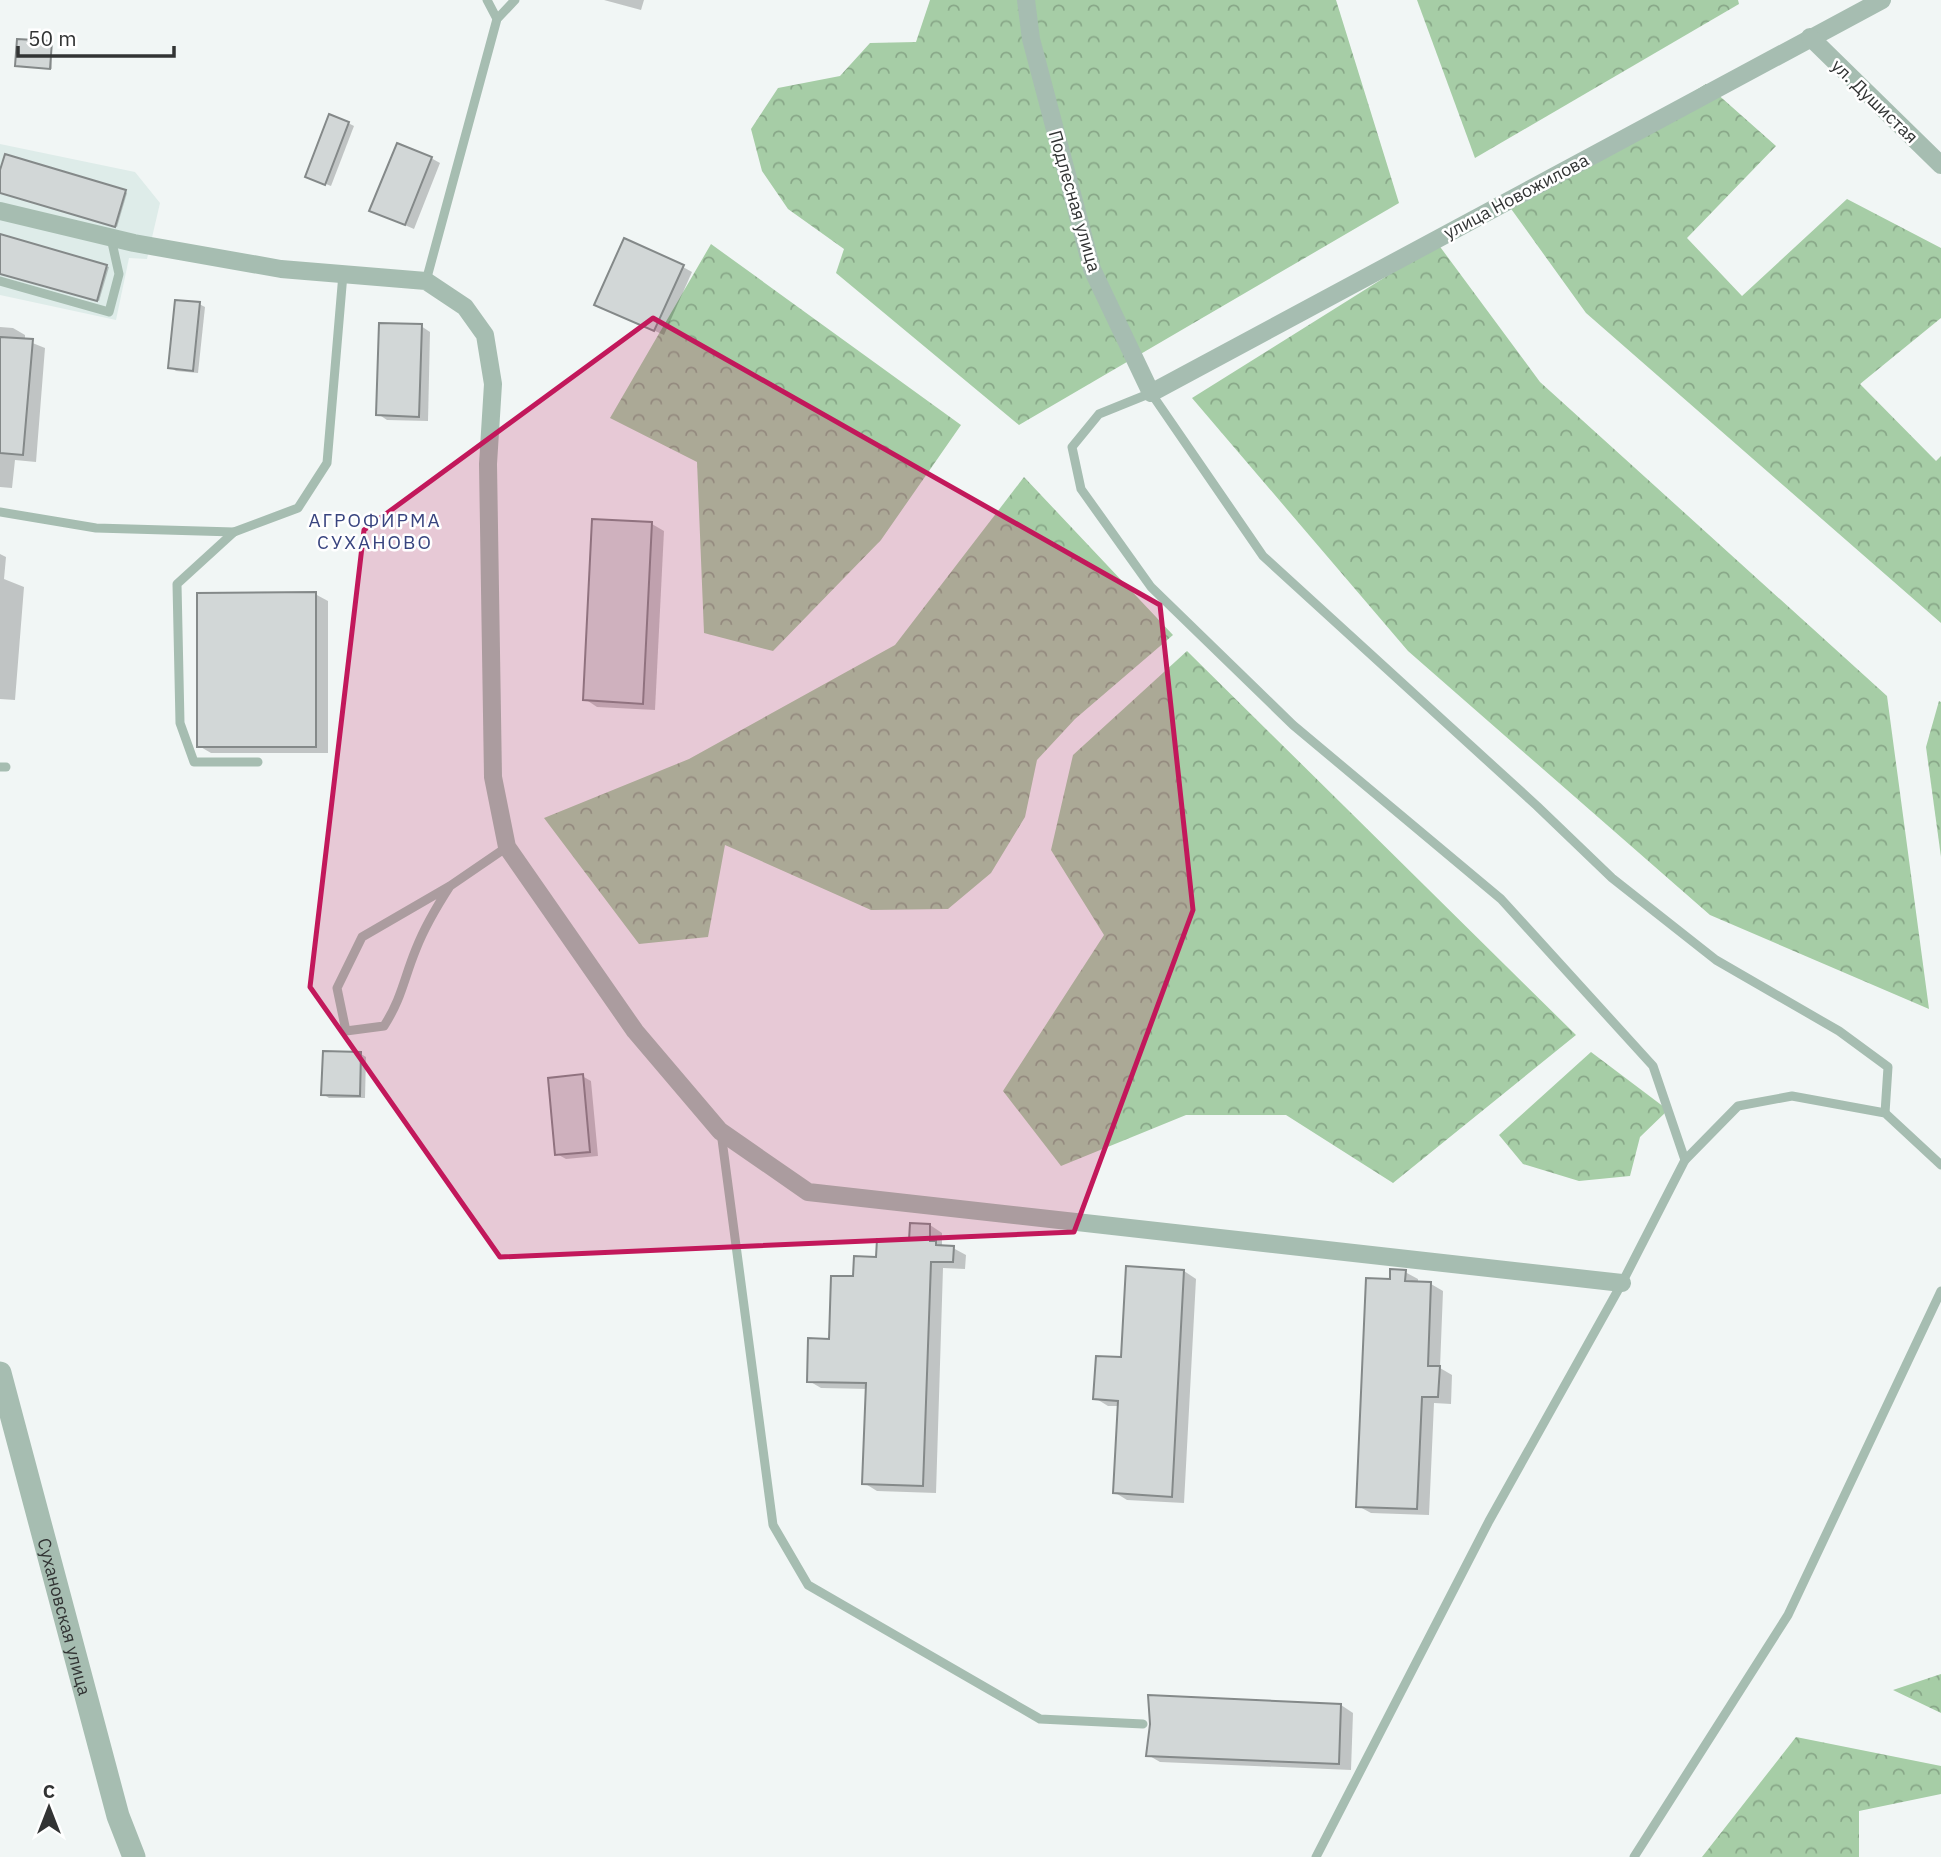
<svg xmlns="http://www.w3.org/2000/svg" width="1941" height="1857" viewBox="0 0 1941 1857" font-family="'IBM Plex Sans',sans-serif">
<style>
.built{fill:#deece9}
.forest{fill:url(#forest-crowns)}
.shadow{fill:#0003}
.building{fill:#d2d7d7;stroke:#848989;stroke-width:2}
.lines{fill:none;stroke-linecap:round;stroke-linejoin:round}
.service{stroke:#a6bdb1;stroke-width:9}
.minor{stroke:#a6bdb1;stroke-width:18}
.tertiary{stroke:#a6bdb1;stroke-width:23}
.marked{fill:#c2185b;fill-opacity:0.2;stroke:#c2185b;stroke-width:5;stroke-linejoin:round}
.labels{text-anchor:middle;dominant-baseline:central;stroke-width:5;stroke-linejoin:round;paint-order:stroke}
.street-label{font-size:18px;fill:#323434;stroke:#fff}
.neighbourhood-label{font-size:19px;letter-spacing:2px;fill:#38447f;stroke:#fff}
</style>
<defs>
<pattern id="forest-crowns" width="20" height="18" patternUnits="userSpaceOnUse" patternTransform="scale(1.75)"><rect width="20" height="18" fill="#a6cda6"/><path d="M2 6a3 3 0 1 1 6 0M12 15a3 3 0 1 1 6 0" fill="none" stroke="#88a788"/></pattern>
</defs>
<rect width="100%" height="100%" fill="#f1f6f5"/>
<path class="built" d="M0 144 135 172 160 203 147 259 129 258 116 320 0 295Z"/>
<g class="forest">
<path d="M930 0H1336L1399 203 1019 425 836 273 844 249 788 209 762 171 751 129 778 88 840 76 870 43 916 42Z"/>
<path d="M1417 0H1738L1739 4 1475 158Z"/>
<path d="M1706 84 1776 146 1687 238 1742 296 1847 199 1941 248V318L1860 384 1936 461 1941 456V623L1586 313 1509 206Z"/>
<path d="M711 244 961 425 881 540 773 651 704 633 697 462 610 418Z"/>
<path d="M1438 244 1540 382 1887 696 1929 1009 1710 915 1408 651 1192 398Z"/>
<path d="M1024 477 1173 635 1075 719 1037 760 1025 817 991 873 948 909 871 910 725 845 708 937 639 944 544 818 689 759 895 645Z"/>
<path d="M1187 651 1576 1035 1393 1183 1286 1115H1186L1061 1166 1003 1091 1104 935 1051 850 1073 755Z"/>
<path d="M1939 701 1941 702V857L1926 747Z"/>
<path d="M1591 1052 1668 1110 1640 1137 1630 1176 1579 1181 1523 1164 1499 1135Z"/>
<path d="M1941 1674V1713L1893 1690Z"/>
<path d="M1796 1737 1941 1766V1794L1859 1811V1857H1702Z"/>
</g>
<g class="shadow">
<path d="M604 0H644L641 10Z"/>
<path d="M51 43 52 69 17 65Z"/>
<path d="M348 123 354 126 331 186 313 179Z"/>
<path d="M431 158 440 163 414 229 372 211Z"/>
<path d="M0 176 125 191 127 193 117 227 0 192Z"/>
<path d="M0 236 109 267 99 301 0 273Z"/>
<path d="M683 267 692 272 664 335 606 309Z"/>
<path d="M199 304 205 307 198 373 176 371 170 367Z"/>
<path d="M421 326 430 332 428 421 387 420 378 414Z"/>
<path d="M0 327 13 328 25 335V340L45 348 36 462 15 460 12 488 0 487Z"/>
<path d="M652 524 664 531 655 710 597 707 585 699Z"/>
<path d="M0 554 6 557 4 579 24 587 15 700 0 699Z"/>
<path d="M315 594 328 601V753H211L199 746Z"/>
<path d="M361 1054 366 1057 365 1098H329L323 1094Z"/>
<path d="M582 1076 591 1081 598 1156 566 1159 557 1154Z"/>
<path d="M930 1225 942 1233V1246L953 1248 966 1255 965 1269 943 1268 936 1493 877 1491 864 1483 868 1389 821 1388 809 1381 831 1340 855 1278 878 1259 911 1242Z"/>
<path d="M1184 1271 1196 1279 1184 1503 1127 1500 1114 1492 1119 1406H1108L1095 1398Z"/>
<path d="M1405 1272 1418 1279V1283L1431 1284 1443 1291 1440 1368 1452 1375 1451 1404 1434 1403 1429 1515 1371 1513 1358 1506 1391 1281Z"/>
<path d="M1341 1705 1353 1713 1351 1770 1160 1762 1148 1755 1152 1724Z"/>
</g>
<g class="building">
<path d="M17 39 52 41 50 69 15 66Z"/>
<path d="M329 114 349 122 325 185 305 177Z"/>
<path d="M397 143 432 157 405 225 369 211Z"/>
<path d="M5 154 126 190 115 227 0 193V170Z"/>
<path d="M0 234 107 265 97 301 0 274Z"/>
<path d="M624 238 684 265 654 331 594 305Z"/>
<path d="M175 300 200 302 193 371 168 368Z"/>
<path d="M379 323 422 324 419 417 376 415Z"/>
<path d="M0 337 33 339 23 455 0 453Z"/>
<path d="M592 519 652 522 643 704 583 700Z"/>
<path d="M316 592V747H197V593Z"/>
<path d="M323 1051 361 1052 360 1096 321 1095Z"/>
<path d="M583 1074 590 1152 555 1155 548 1078Z"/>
<path d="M910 1223 930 1224V1241H936V1245L954 1246 953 1262H931L923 1486 862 1484 866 1383 807 1382 808 1338 829 1339 831 1276H853L854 1256 876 1257 877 1239 909 1240Z"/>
<path d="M1126 1266 1184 1270 1172 1497 1113 1493 1118 1401 1093 1399 1096 1356 1121 1357Z"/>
<path d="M1390 1269 1406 1270 1405 1281 1431 1282 1428 1366H1440L1438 1397H1422L1417 1509 1356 1507 1366 1278 1390 1279Z"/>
<path d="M1148 1695 1341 1704 1339 1764 1146 1756 1150 1724Z"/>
</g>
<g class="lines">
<g class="service">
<path d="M487 0 497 19"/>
<path d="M0 281 109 312 119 274 111 238"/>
<path d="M426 281 497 19 515 0"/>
<path d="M0 512 96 528 234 532 298 508 327 463 343 274"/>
<path d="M234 532 177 584 180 723 194 762H258"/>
<path d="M0 767H6"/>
<path d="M450 886C437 906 425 926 416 949 404 978 402 998 384 1026L346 1031 337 988 362 937 450 886 507 847"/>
<path d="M721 1132 773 1525 808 1585 1040 1719 1143 1724"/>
<path d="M1685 1160 1653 1066 1501 899 1293 725 1151 587 1081 489 1072 447 1099 414 1151 393 1263 556 1537 806 1612 878 1716 960 1839 1031 1888 1067 1885 1113"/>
<path d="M1316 1857 1489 1521 1622 1283 1685 1160 1738 1106 1792 1096 1885 1113 1941 1165"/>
<path d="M1634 1857 1788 1615 1941 1291"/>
</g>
<g class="minor">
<path d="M1026 0 1031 39 1092 269 1151 393 1882 0"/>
<path d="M1810 37 1941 165"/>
<path d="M0 211 134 243 281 269 426 281 465 307 485 335 493 384 488 464 493 777 507 847 635 1031 720 1131 808 1192 1622 1283"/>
</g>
<path class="tertiary" id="s1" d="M0 1373 118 1816 134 1857"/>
</g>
<path class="marked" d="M653 318 1160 605 1193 910 1074 1232 500 1257 310 987 364 530Z"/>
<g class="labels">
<g class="street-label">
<text transform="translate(1875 101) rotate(44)">ул. Душистая</text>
<text transform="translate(1516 196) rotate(-28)">улица Новожилова</text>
<text transform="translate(1075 201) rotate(74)">Подлесная улица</text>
<text stroke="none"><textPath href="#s1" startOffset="252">Сухановская улица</textPath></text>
</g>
<g class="neighbourhood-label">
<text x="375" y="520">АГРОФИРМА<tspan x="375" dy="22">СУХАНОВО</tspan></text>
</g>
</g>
<g transform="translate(49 1808)" stroke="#ffffff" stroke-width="5" paint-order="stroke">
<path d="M0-5L12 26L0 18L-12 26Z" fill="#323434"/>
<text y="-10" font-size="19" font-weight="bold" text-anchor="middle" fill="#323434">С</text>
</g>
<path d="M18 46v10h156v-10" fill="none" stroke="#323434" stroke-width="3.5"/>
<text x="28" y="46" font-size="21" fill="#323434" stroke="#ffffff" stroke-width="5" paint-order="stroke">50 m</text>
</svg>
